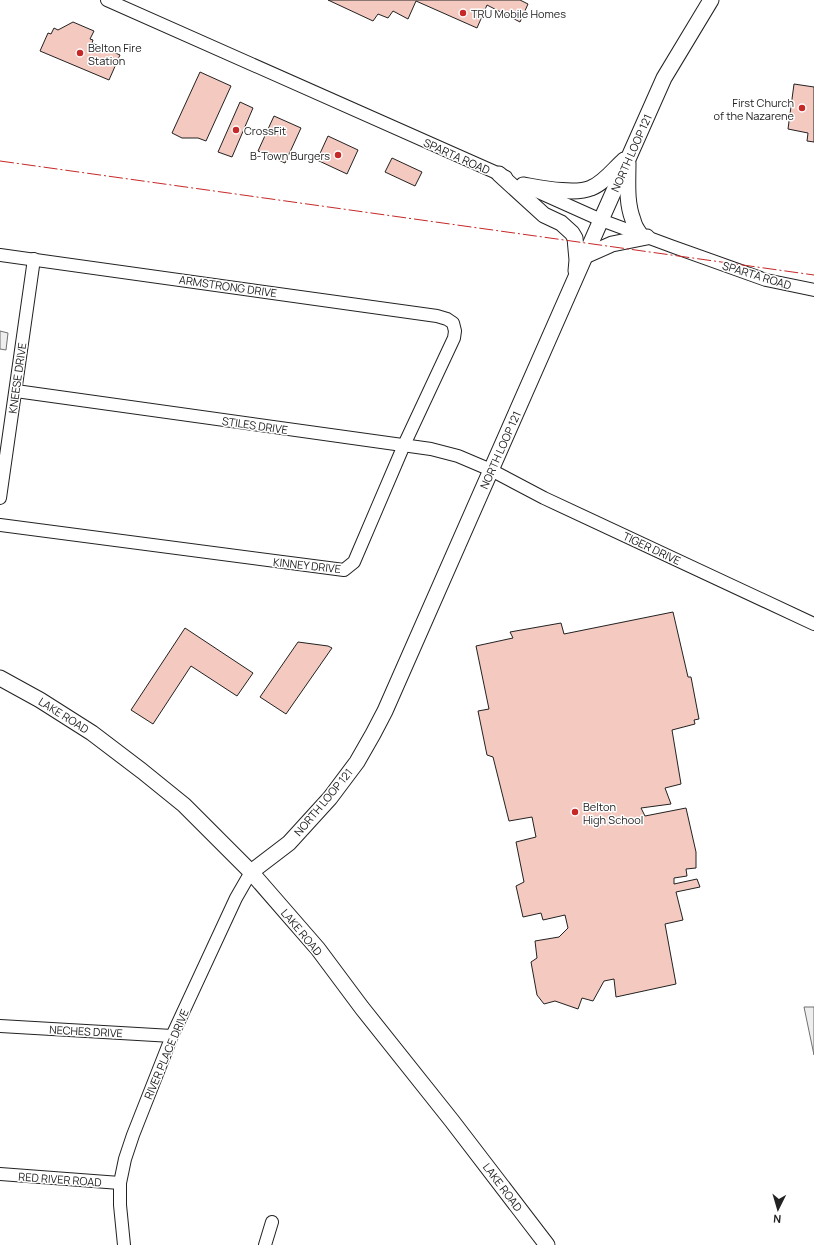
<svg xmlns="http://www.w3.org/2000/svg" width="814" height="1245" viewBox="0 0 814 1245" font-family="Manrope,sans-serif">
<style>
.green{fill:#eee;stroke:#6f6f6f}
.building{fill:#f3c9c0;stroke:#222}
.lines{fill:none;stroke-linecap:round;stroke-linejoin:round}
.minor-casing{stroke:#222;stroke-width:14}
.major-casing{stroke:#222;stroke-width:17}
.minor{stroke:#fff;stroke-width:12}
.major{stroke:#fff;stroke-width:15}
.power{stroke:#c62828;stroke-width:1;stroke-dasharray:14 3 2 3;stroke-linecap:butt}
.poi-dot{fill:#c62828;stroke:#fff;stroke-width:1.5}
.labels{text-anchor:middle;dominant-baseline:central;stroke-width:3;stroke-linejoin:round;paint-order:stroke}
.poi-label{font-size:11px;fill:#222;stroke:#fff;text-anchor:start}
.street-label{font-size:11px;fill:#222;stroke:#fff}
</style>
<rect width="100%" height="100%" fill="#fff"/>
<g class="green">
<path d="M0 331 8 333 6 350 0 349Z"/>
<path d="M804 1007H814V1055Z"/>
</g>
<g class="building">
<path d="M328 0H520L528 4 520 22 487 5 477 28 416 1 408 19 393 11 388 18 378 14 373 21Z"/>
<path d="M73 22 94 31 90 39 93 40 92 43 120 55 109 80 40 51 48 33 51 34 54 28 58 30Z"/>
<path d="M200 72 231 86 206 141 198 138H182L172 133Z"/>
<path d="M794 84 814 87V142L807 141 808 133 788 129Z"/>
<path d="M240 102 253 108 232 157 218 152Z"/>
<path d="M274 116 301 128 285 163 258 151Z"/>
<path d="M328 136 358 150 347 174 317 160Z"/>
<path d="M392 158 422 172 415 186 385 172Z"/>
<path d="M673 612 688 677H691L699 719 694 720 695 724 672 730 681 784 665 788 671 804 641 808 645 816 686 808 696 852V868L686 869 687 876 674 878V884L697 879 700 887 676 892 683 920 665 924 676 984 616 997 614 979 604 981 593 1001 582 998 578 1009 555 1001 544 1004 537 995 531 962 537 958 535 941 559 937 568 928 565 915 543 920 541 913 523 917 516 886 524 882 516 842 536 837 532 817 509 821 493 757 487 755 478 711 489 709 476 646 513 638 510 632 561 623 564 634Z"/>
<path d="M185 628 253 673 237 696 191 666 153 724 131 710Z"/>
<path d="M298 642 328 646 332 648 286 714 260 697Z"/>
</g>
<g class="lines">
<g class="minor-casing">
<g id="minor">
<path d="M107 0 506 177"/>
<path d="M534 190 601 220 671 246 766 280 814 290"/>
<path d="M0 255 437 316 447 319 453 323 455 331 454 338 404 445 354 562 344 570 0 525"/>
<path d="M16 391 431 449 458 456 491 470 544 498 814 624"/>
<path d="M0 498 34 259"/>
<path d="M0 1026 172 1036"/>
<path d="M0 1174 120 1183"/>
<path d="M124 1245 120 1205V1183L125 1159 133 1135 172 1036 236 898 251 872"/>
<path d="M265 1245 272 1222"/>
</g>
</g>
<g class="major-casing">
<g id="major">
<path d="M628 163C628 182 626 202 633 220 634 225 637 230 640 234"/>
<path d="M499 174 544 215 561 223 572 233 575 238 577 260 576 271"/>
<path d="M523 185C541 188 575 195 591 188 604 183 614 169 624 160"/>
<path d="M585 256 612 244 647 237"/>
<path d="M0 678 40 700 92 733 142 771 184 805 251 872 318 949 362 1008 452 1121 547 1245"/>
<path d="M251 872 289 843 330 798 357 762 373 734 385 711 601 220 664 78 711 0"/>
</g>
</g>
<use href="#minor" class="minor"/>
<use href="#major" class="major"/>
<path class="power" d="M0 161 814 275"/>
</g>
<g class="poi-dot">
<circle cx="463" cy="13" r="4"/>
<circle cx="80" cy="53" r="4"/>
<circle cx="802" cy="108" r="4"/>
<circle cx="236" cy="130" r="4"/>
<circle cx="338" cy="155" r="4"/>
<circle cx="575" cy="812" r="4"/>
</g>
<g class="labels">
<g class="poi-label">
<text x="471" y="13">TRU Mobile Homes</text>
<text x="88" y="47">Belton Fire<tspan x="88" dy="13">Station</tspan></text>
<text x="794" y="102" text-anchor="end">First Church<tspan x="794" dy="13">of the Nazarene</tspan></text>
<text x="244" y="130">CrossFit</text>
<text x="330" y="155" text-anchor="end">B-Town Burgers</text>
<text x="583" y="806">Belton<tspan x="583" dy="13">High School</tspan></text>
</g>
<g class="street-label">
<text transform="translate(631 153) rotate(-66)">NORTH LOOP 121</text>
<text transform="translate(457 156) rotate(24)">SPARTA ROAD</text>
<text transform="translate(757 275) rotate(17)">SPARTA ROAD</text>
<text transform="translate(228 286) rotate(8)">ARMSTRONG DRIVE</text>
<text transform="translate(17 378) rotate(-82)">KNEESE DRIVE</text>
<text transform="translate(255 425) rotate(8)">STILES DRIVE</text>
<text transform="translate(500 450) rotate(-66)">NORTH LOOP 121</text>
<text transform="translate(652 548) rotate(25)">TIGER DRIVE</text>
<text transform="translate(307 565) rotate(6)">KINNEY DRIVE</text>
<text transform="translate(64 715) rotate(32)">LAKE ROAD</text>
<text transform="translate(323 802) rotate(-50)">NORTH LOOP 121</text>
<text transform="translate(302 932) rotate(50)">LAKE ROAD</text>
<text transform="translate(86 1031) rotate(3)">NECHES DRIVE</text>
<text transform="translate(166 1054) rotate(-67)">RIVER PLACE DRIVE</text>
<text transform="translate(60 1179) rotate(4)">RED RIVER ROAD</text>
<text transform="translate(503 1187) rotate(53)">LAKE ROAD</text>
</g>
</g>
<g transform="translate(778 1209) rotate(185)" stroke="#ffffff" stroke-width="3" paint-order="stroke">
<path d="M0-3L7 15L0 10L-7 15Z" fill="#222222"/>
<text y="-6" font-size="11" font-weight="bold" text-anchor="middle" fill="#222222">N</text>
</g>
</svg>
